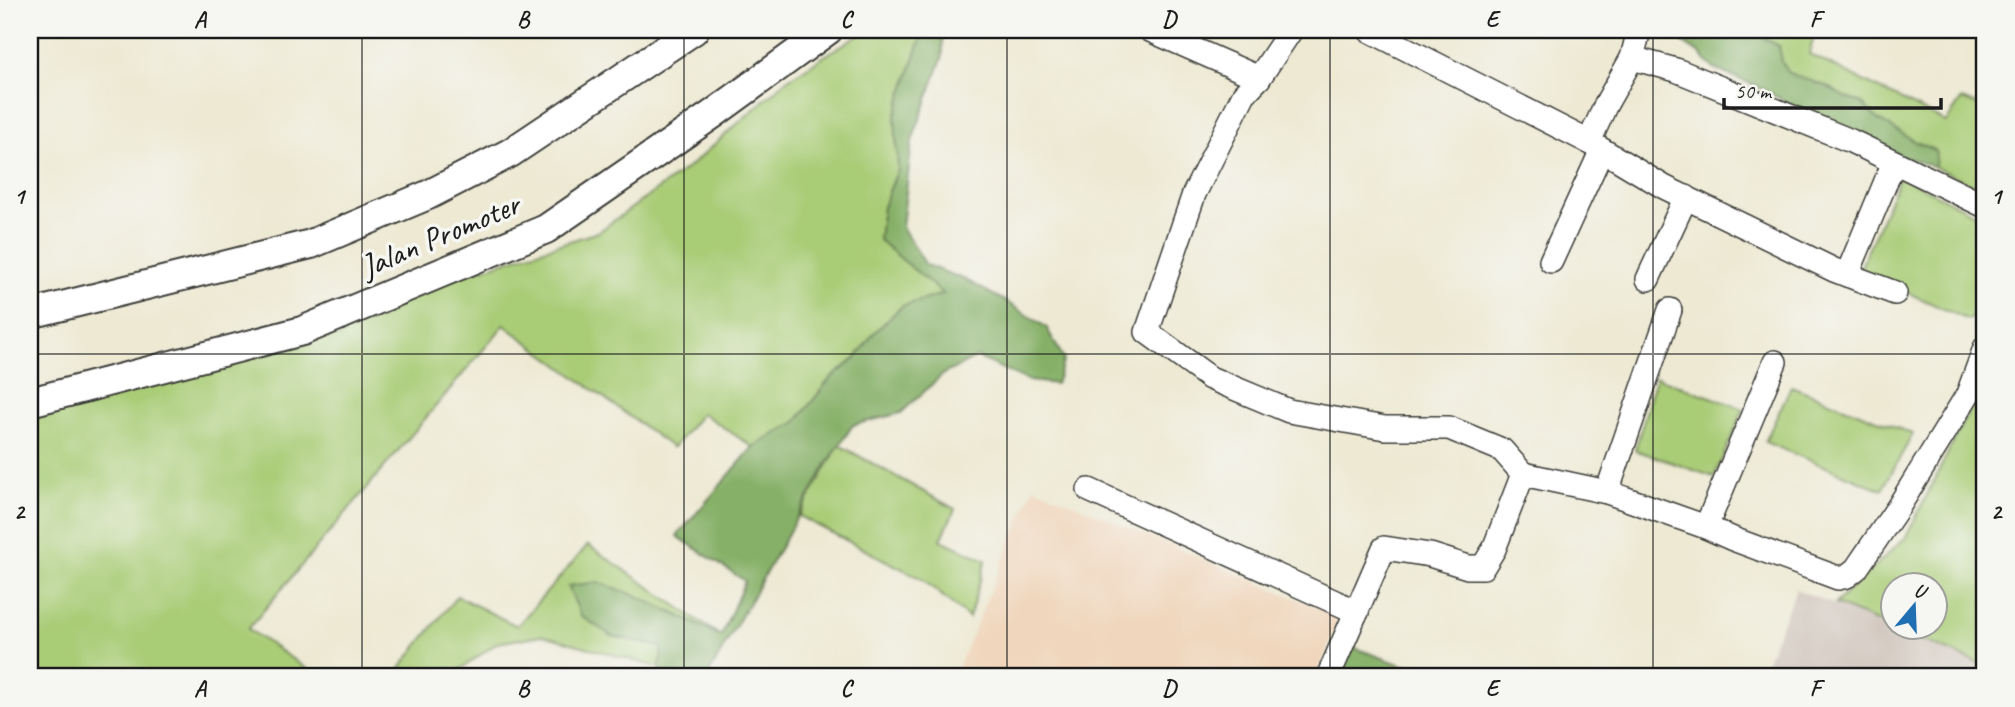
<svg xmlns="http://www.w3.org/2000/svg" width="2015" height="707" viewBox="0 0 2015 707" font-family="Caveat,sans-serif">
<style>
.built{fill:#f0d6bc}
.industrial{fill:#cec2b9}
.green{fill:#a9cc76;stroke:#627449;stroke-width:2;fill-rule:evenodd}
.forest{fill:#86b067;stroke:#516642;stroke-width:2}
.lines{fill:none;stroke-linecap:round;stroke-linejoin:round}
.minor-casing{stroke:#3b3b37;stroke-width:26}
.tertiary-casing{stroke:#3b3b37;stroke-width:32}
.minor{stroke:#fff;stroke-width:23}
.tertiary{stroke:#fff;stroke-width:28}
.grid{fill:none;stroke:#1c1c1c;stroke-width:2;stroke-opacity:0.55}
.labels{text-anchor:middle;dominant-baseline:central;stroke-width:7;stroke-linejoin:round;paint-order:stroke}
.street-label{font-size:33px;fill:#1c1c1c;stroke:#f6f6f2}
.neatline{fill:none;stroke:#1c1c1c;stroke-width:2.5}
.grid-label{font-size:23px;text-anchor:middle;font-weight:bold;fill:#1c1c1c}
</style>
<rect width="100%" height="100%" fill="#f6f6f2"/>
<filter id="ink" filterUnits="userSpaceOnUse"><feTurbulence type="fractalNoise" baseFrequency=".0143" numOctaves="2"/><feDisplacementMap in="SourceGraphic" scale="14" xChannelSelector="R" yChannelSelector="G"/><feConvolveMatrix kernelMatrix="1 2 1 2 8 2 1 2 1" color-interpolation-filters="sRGB"/></filter>
<filter id="wash" filterUnits="userSpaceOnUse"><feTurbulence type="fractalNoise" baseFrequency=".00686" numOctaves="4" result="noise"/><feDisplacementMap in="SourceGraphic" scale="28" xChannelSelector="R" yChannelSelector="G"/><feGaussianBlur stdDeviation="1.57" result="paint"/><feColorMatrix in="noise" values="0 0 0 0 0 0 0 0 0 0 0 0 0 0 0 0 0 1.4 0 .05"/><feComposite in="paint" operator="in"/></filter>
<g filter="url(#wash)">
<rect width="100%" height="100%" fill="#ede9d3"/>
<path class="built" d="M1034 487 1339 617 1316 677H954Z"/>
<path class="industrial" d="M1796 589 1985 666V677H1760Z"/>
<g class="green">
<path d="M866 30H924L895 116 898 169 883 207 879 239 944 294 874 333 855 359 830 379 796 422 753 447 702 413 673 448 504 325 248 629 319 677H30V412L598 232 690 166 788 79Z"/>
<path d="M1753 30H1816L1809 54 1946 122 1962 99 1985 108V190L1935 167V151L1918 143 1877 119 1862 103 1846 98 1828 87 1788 73 1782 62 1779 46 1758 35Z"/>
<path d="M1900 176 1985 219V283L1972 318 1968 320 1859 271Z"/>
<path d="M1656 377 1744 409 1714 477 1635 450Z"/>
<path d="M1985 378V666L1835 604 1906 537ZM1892 584H1934V626H1892Z"/>
<path d="M1791 386 1913 434 1882 490 1765 442Z"/>
<path d="M839 445 955 509 941 540 986 560 969 618 922 579 799 516Z"/>
<path d="M588 545 721 636 637 596 612 636 662 647 692 677 543 635 497 643 450 677H393L457 596 517 626Z"/>
</g>
<g class="forest">
<path d="M924 30H942L943 56 912 141 902 227 926 265 966 280 1005 301 1046 327 1064 359 1056 384 1029 381 977 357 943 374 901 413 853 425 830 459 707 677H659L662 647 612 636 581 616 568 586 598 582 637 596 721 636 745 581 677 536 753 447 796 422 830 379 855 359 874 333 902 306 943 294 879 240 883 207 898 169 895 116Z"/>
<path d="M1674 30H1753L1758 35 1779 46 1782 62 1788 73 1828 87 1846 98 1862 103 1877 119 1918 143 1936 151 1935 167 1902 156 1819 119 1754 85 1714 69 1700 54 1682 42Z"/>
<path d="M1352 647 1419 671 1428 677H1334Z"/>
</g>
</g>
<g filter="url(#ink)">
<g class="lines">
<g class="minor-casing">
<g id="minor">
<path d="M1150 30 1259 78"/>
<path d="M1291 30 1259 78 1244 94 1194 194 1147 332 1210 378 1289 411 1385 428H1449L1502 450 1523 474 1494 549 1483 567H1468L1430 555 1384 548 1328 677"/>
<path d="M1369 30 1589 142 1664 187 1834 270 1895 293"/>
<path d="M1639 30 1632 58 1676 70 1851 141 1985 206"/>
<path d="M1589 142 1606 104 1632 58"/>
<path d="M1551 261 1602 150"/>
<path d="M1847 275 1894 162"/>
<path d="M1648 279 1686 197"/>
<path d="M1523 474 1607 492 1706 527 1733 539 1838 578 1847 576 1856 569 1899 506 1968 394 1985 348"/>
<path d="M1089 490 1357 612"/>
<path d="M1607 492 1670 310"/>
<path d="M1706 527 1775 362"/>
</g>
</g>
<g class="tertiary-casing">
<g id="tertiary">
<path d="M30 314 311 244 428 195 510 153 694 30"/>
<path d="M30 402 302 331 546 229 713 114 828 30"/>
</g>
</g>
<use href="#minor" class="minor"/>
<use href="#tertiary" class="tertiary"/>
</g>
</g>
<path class="grid" d="M362 30V677M684 30V677M1007 30V677M1330 30V677M1653 30V677M30 354H1985"/>
<g class="labels">
<g class="street-label">
<text transform="translate(440 235) rotate(-23)">Jalan Promoter</text>
</g>
</g>
<rect width="2015" height="707" fill="none" stroke="#f6f6f2" stroke-width="77"/>
<g transform="translate(1914 606) rotate(19)"><circle r="33" fill="#f6f6f2" stroke="#9f9f9c" stroke-width="2"/>
<path d="M0-5L12 26L0 18L-12 26Z" fill="#1f6fb2"/>
<text y="-10" font-size="19" font-weight="bold" text-anchor="middle" fill="#1c1c1c">U</text>
</g>
<path d="M1724 98v10h217v-10" fill="none" stroke="#1c1c1c" stroke-width="3.5"/>
<text x="1735" y="98" font-size="21" fill="#1c1c1c" stroke="#f6f6f2" stroke-width="5" paint-order="stroke">50 m</text>
<rect x="38" y="38" width="1938" height="630" class="neatline"/>
<g class="grid-label">
<text x="200" y="27">A</text>
<text x="523" y="27">B</text>
<text x="846" y="27">C</text>
<text x="1169" y="27">D</text>
<text x="1492" y="27">E</text>
<text x="1815" y="27">F</text>
<text x="19" y="204">1</text>
<text x="1996" y="204">1</text>
<text x="19" y="519">2</text>
<text x="1996" y="519">2</text>
<text x="200" y="696">A</text>
<text x="523" y="696">B</text>
<text x="846" y="696">C</text>
<text x="1169" y="696">D</text>
<text x="1492" y="696">E</text>
<text x="1815" y="696">F</text>
</g>
</svg>
